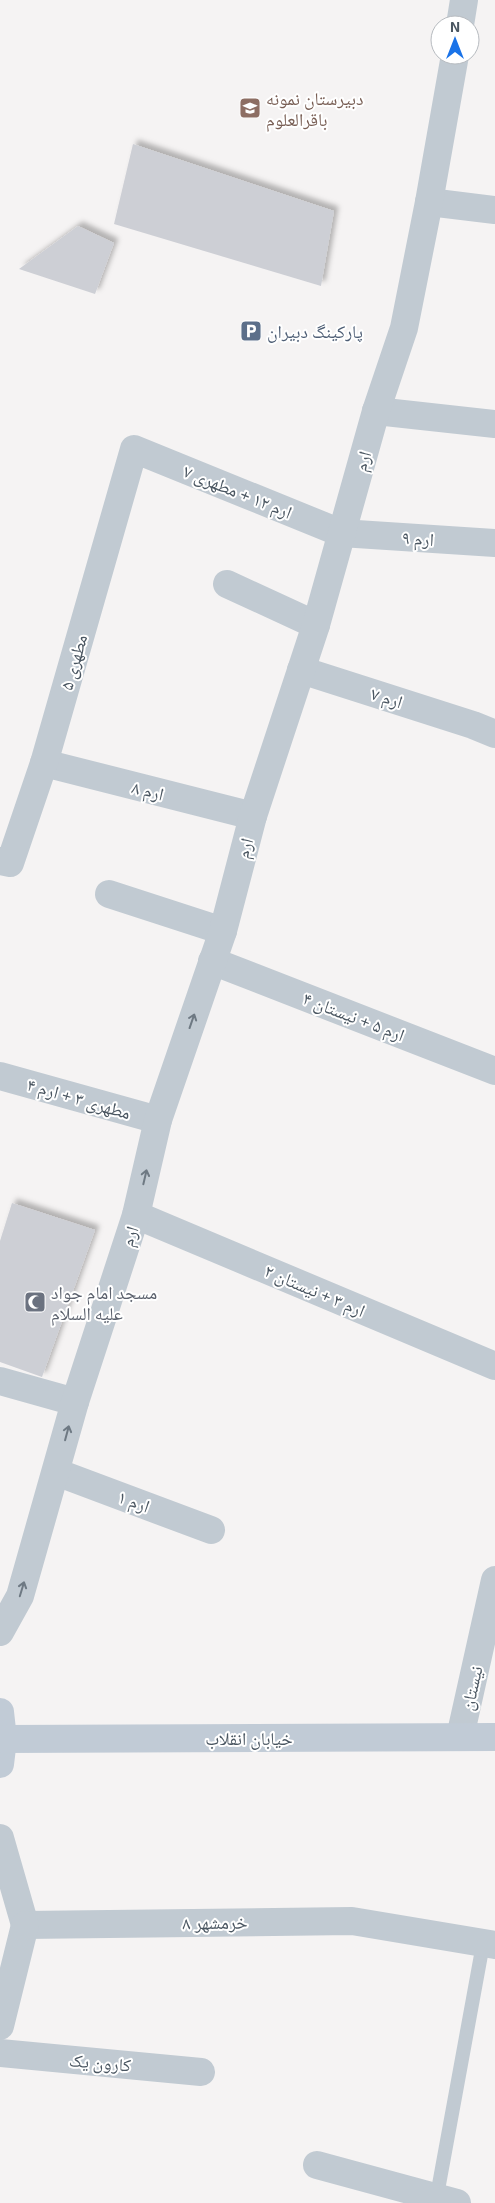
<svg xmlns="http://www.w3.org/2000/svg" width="495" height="2203" viewBox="0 0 495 2203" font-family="'Exo 2','Noto Naskh Arabic',sans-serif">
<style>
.building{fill:#cdcfd5;filter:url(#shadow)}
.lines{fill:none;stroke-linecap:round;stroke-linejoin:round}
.lane{stroke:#c1cad2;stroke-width:14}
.street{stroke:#c1cad2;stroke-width:28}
.secondary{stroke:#c1cbd6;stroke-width:28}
.oneway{stroke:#6e7983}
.labels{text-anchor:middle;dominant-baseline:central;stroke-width:4;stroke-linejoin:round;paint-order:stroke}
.education-label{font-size:18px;fill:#785e54;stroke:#fff;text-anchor:start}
.service-label{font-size:18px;fill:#4e5e75;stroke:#fff;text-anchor:start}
.street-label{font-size:18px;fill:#4a5661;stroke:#fff}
.worship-label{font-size:18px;fill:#5b616d;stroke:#fff;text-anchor:start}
</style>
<defs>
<filter id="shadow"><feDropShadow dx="4.5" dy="-4.5" stdDeviation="2.5" flood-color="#0004"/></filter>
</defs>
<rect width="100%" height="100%" fill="#f5f3f3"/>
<g class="building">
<path d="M133 144 334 211 321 286 114 224Z"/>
<path d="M78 226 114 243 95 294 19 269Z"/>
<path d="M12 1203 95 1230 42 1377 0 1362V1241Z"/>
</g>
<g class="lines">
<path class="lane" d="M436 2201 483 1944"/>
<g class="street">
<path d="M460 25 464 0"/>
<path d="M429 202 495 210"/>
<path d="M376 411 495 424"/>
<path d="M227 584 316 625"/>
<path d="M301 670 473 725 495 734"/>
<path d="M44 763 253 816"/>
<path d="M0 861 10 863 44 763 134 449 341 533 495 543"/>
<path d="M109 894 223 931"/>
<path d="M212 961 495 1071"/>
<path d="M0 1076 158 1120"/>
<path d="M136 1215 495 1366"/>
<path d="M0 1381 75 1402"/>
<path d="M56 1472 211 1530"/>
<path d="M0 1632 20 1596 75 1402 136 1215 158 1120 223 931 253 816 316 625 376 411 404 328 429 202 455 55"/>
<path d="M460 1737 495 1580"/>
<path d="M0 1838 25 1925 352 1921 495 1945"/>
<path d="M0 2026 25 1925"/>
<path d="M0 2053 201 2072"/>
<path d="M317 2165 457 2203"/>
</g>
<g class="secondary">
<path d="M0 1712 3 1739 0 1764"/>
<path d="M3 1739 495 1737"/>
</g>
</g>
<defs><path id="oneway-shaft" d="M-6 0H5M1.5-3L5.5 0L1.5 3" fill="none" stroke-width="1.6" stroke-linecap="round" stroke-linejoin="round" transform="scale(1.25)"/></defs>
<g class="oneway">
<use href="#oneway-shaft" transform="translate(192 1021) rotate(-71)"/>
<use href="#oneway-shaft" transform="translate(145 1177) rotate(-77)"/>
<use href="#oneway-shaft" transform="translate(67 1433) rotate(-75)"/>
<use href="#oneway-shaft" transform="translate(22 1589) rotate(-73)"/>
</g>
<defs>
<g id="school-square" transform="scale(1.125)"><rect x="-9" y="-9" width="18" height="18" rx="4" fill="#8d6e63" stroke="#fff"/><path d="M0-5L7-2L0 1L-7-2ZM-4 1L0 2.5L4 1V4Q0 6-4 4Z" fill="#fff"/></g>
<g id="parking-square" transform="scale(1.125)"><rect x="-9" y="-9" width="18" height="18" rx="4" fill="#5c6f8a" stroke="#fff"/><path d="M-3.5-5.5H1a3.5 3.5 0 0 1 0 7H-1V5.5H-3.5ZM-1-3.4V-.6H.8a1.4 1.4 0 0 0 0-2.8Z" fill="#fff"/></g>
<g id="mosque-square" transform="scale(1.125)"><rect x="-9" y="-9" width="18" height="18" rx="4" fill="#6b7280" stroke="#fff"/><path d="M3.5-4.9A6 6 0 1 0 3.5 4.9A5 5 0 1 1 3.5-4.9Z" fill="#fff"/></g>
</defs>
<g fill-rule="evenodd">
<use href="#school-square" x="250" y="108"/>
<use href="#parking-square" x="251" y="331"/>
<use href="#mosque-square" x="35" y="1302"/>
</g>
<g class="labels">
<g class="education-label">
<text x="266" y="98">دبیرستان نمونه<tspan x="266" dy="21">باقرالعلوم</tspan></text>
</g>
<g class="service-label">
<text x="267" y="331">پارکینگ دبیران</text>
</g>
<g class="street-label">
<text transform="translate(362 461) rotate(-74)">ارم</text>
<text transform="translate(238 491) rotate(22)">ارم ۱۲ + مطهری ۷</text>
<text transform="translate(418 538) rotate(4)">ارم ۹</text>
<text transform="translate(73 662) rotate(-74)">مطهری ۵</text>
<text transform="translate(387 697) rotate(18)">ارم ۷</text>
<text transform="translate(148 790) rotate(14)">ارم ۸</text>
<text transform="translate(244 848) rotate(-75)">ارم</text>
<text transform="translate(354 1016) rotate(21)">ارم ۵ + نیستان ۴</text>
<text transform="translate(79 1098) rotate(16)">مطهری ۳ + ارم ۴</text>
<text transform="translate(129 1236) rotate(-72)">ارم</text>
<text transform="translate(315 1290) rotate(23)">ارم ۳ + نیستان ۲</text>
<text transform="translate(134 1501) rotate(20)">ارم ۱</text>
<text transform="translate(471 1688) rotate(-77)">نیستان</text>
<text x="249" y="1738">خیابان انقلاب</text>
<text transform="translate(215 1922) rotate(-1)">خرمشهر ۸</text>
<text transform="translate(100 2062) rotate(5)">کارون یک</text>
</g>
<g class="worship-label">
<text x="51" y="1292">مسجد امام جواد<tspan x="51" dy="21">علیه السلام</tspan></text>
</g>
</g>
<g transform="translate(455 40)"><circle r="24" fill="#ffffff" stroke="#b7bbc0"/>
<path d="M0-4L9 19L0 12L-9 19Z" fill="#1a73e8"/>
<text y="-8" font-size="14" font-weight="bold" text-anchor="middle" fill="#4a5661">N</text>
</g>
</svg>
